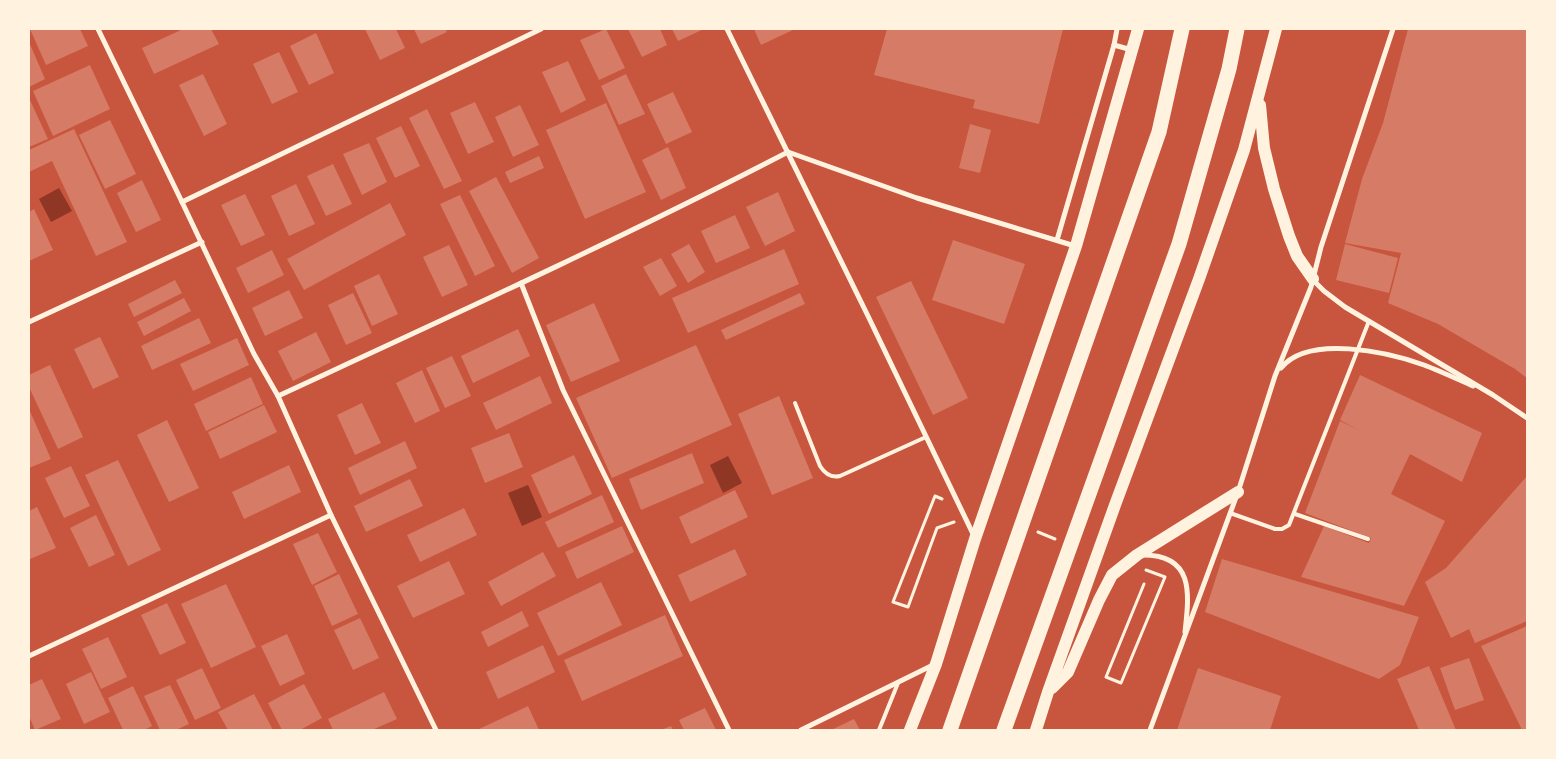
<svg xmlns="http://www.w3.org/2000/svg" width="1556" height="759" viewBox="0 0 1556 759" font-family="'Varela Round',sans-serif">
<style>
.water{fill:#8f3625}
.building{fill:#d67c66}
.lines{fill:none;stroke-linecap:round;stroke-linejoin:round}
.path{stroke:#fff3e0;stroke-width:3}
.service{stroke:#fff3e0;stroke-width:4}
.minor{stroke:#fff3e0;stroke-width:5}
.primary{stroke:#fff3e0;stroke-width:12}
.motorway{stroke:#fff3e0;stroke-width:15}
</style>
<rect width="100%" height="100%" fill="#c8553d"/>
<g class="water">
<path d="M59 188 72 211 51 222 39 199Z"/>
<path d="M728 456 742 483 723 493 710 465Z"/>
<path d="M528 485 542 517 522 526 508 493Z"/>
</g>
<g class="building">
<path d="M30 29H80L88 46 46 65Z"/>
<path d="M183 29H211L219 44 154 74 142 48Z"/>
<path d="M365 29H396L405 48 380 60Z"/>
<path d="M414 29H445L447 32 421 44Z"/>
<path d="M606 29 625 68 599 80 580 40Z"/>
<path d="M628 29H660L667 45 642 57Z"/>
<path d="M672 29H704L678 41Z"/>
<path d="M754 29H795L761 45Z"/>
<path d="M887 29H1063L1039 124 973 108 975 100 874 75Z"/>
<path d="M1408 29H1527V378L1515 369 1438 324 1388 303 1401 253 1345 243 1362 179 1383 123Z"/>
<path d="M316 33 334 73 309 85 290 46Z"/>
<path d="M29 42 45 79 29 87Z"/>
<path d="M279 52 298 92 272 104 253 64Z"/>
<path d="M568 61 586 100 561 113 542 72Z"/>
<path d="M90 65 110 109 53 136 33 91Z"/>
<path d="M203 74 227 124 204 136 179 85Z"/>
<path d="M626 74 645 114 619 125 601 86Z"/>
<path d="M673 92 692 132 666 144 647 104Z"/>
<path d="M29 98 48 139 29 147Z"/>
<path d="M475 102 494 142 468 154 450 113Z"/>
<path d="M606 103 646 192 585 219 546 130Z"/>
<path d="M520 105 539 145 513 157 495 117Z"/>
<path d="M427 109 462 181 444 189 409 118Z"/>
<path d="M110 120 136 174 105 189 79 135Z"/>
<path d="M970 124 991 130 980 173 959 168Z"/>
<path d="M401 126 420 166 395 178 376 138Z"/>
<path d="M74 129 127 242 96 256 52 161 29 172V150Z"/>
<path d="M369 143 387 182 362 195 343 154Z"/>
<path d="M668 147 686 188 661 200 642 160Z"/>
<path d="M539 156 544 168 510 183 505 172Z"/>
<path d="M333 164 352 204 326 216 307 176Z"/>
<path d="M496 177 539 258 512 273 469 191Z"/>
<path d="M142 180 161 220 136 232 117 193Z"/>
<path d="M296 184 315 224 289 236 271 196Z"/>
<path d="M778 192 795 231 765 246 746 207Z"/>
<path d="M245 194 265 235 241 246 221 205Z"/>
<path d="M460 195 495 266 475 276 440 204Z"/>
<path d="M390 203 406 235 304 290 287 259Z"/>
<path d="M34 209 53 250 29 261V212Z"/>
<path d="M735 215 750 248 716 263 701 231Z"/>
<path d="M953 240 1025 264 1004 324 932 300Z"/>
<path d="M689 244 705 272 688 283 671 254Z"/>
<path d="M1345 244 1398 258 1389 293 1336 280Z"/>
<path d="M449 245 468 285 442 297 423 257Z"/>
<path d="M784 249 799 284 688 333 672 298Z"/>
<path d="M272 250 284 275 248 293 236 268Z"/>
<path d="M661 258 677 286 660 296 643 267Z"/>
<path d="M379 274 398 314 372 326 354 286Z"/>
<path d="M175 280 182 293 134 317 128 304Z"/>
<path d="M911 281 968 398 933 415 876 297Z"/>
<path d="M289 290 303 318 265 336 252 308Z"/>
<path d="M353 293 372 333 346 345 328 305Z"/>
<path d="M800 293 805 304 726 340 721 330Z"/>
<path d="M184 298 191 311 144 336 137 322Z"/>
<path d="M594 303 620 361 571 382 546 325Z"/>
<path d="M199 318 211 343 152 370 141 346Z"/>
<path d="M518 329 530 356 473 383 461 356Z"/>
<path d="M316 332 331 362 293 381 278 351Z"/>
<path d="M100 337 119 377 93 389 74 349Z"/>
<path d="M237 338 249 365 193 391 180 364Z"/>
<path d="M696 345 732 425 612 478 576 398Z"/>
<path d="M452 356 471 396 445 408 426 368Z"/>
<path d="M50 365 83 437 58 449 29 387V375Z"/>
<path d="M422 370 440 411 415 423 396 383Z"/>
<path d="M1360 375 1482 433 1462 482 1410 454 1391 494 1445 521 1404 606 1301 577 1324 526 1369 543 1371 538 1305 513 1340 421 1359 430 1340 420Z"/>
<path d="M540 376 552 403 496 430 483 403Z"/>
<path d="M251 377 263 404 206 431 194 404Z"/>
<path d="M779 396 813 478 772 495 738 414Z"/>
<path d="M362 403 381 443 355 455 337 415Z"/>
<path d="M264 405 277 432 220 459 208 432Z"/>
<path d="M29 409 51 459 29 468Z"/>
<path d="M167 420 199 488 169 502 137 435Z"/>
<path d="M509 433 523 467 485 483 471 448Z"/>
<path d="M405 441 417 468 360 495 348 468Z"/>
<path d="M692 453 704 483 641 510 629 479Z"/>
<path d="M574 455 592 494 549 514 531 475Z"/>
<path d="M118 460 161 550 128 566 85 475Z"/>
<path d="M289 465 301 492 244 519 232 492Z"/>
<path d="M71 466 90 506 64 518 45 478Z"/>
<path d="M1527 476V621L1475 643 1469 629 1451 638 1425 582 1446 568Z"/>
<path d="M410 479 423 506 366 532 354 506Z"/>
<path d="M735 490 748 517 691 544 679 517Z"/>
<path d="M602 495 614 522 558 548 545 522Z"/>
<path d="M37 507 56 548 30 559 29 556V511Z"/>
<path d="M464 508 477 535 420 562 407 535Z"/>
<path d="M96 515 115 555 89 567 70 528Z"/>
<path d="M622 526 634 552 577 579 565 552Z"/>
<path d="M318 533 337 572 312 585 293 544Z"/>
<path d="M735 549 747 575 690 602 678 575Z"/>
<path d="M543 552 556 576 501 606 488 582Z"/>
<path d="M1222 559 1419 617 1400 665 1379 679 1205 612Z"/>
<path d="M449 561 465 594 413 618 397 586Z"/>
<path d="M339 574 358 614 332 626 314 586Z"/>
<path d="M601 582 622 625 558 656 537 613Z"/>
<path d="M226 584 256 647 211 668 181 604Z"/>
<path d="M167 603 186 643 160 655 141 615Z"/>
<path d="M522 611 529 626 488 647 481 632Z"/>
<path d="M665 615 683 656 582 701 564 660Z"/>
<path d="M360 618 379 658 353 670 334 630Z"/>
<path d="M1527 626V730H1522L1481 646Z"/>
<path d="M287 634 305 674 280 686 261 646Z"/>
<path d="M108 637 127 677 101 689 82 649Z"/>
<path d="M543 645 555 672 498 699 486 672Z"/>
<path d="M1469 658 1484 700 1455 710 1440 668Z"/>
<path d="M1429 666 1456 730H1419L1397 679Z"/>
<path d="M202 668 221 708 195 720 176 680Z"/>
<path d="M1198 668 1281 696 1270 730H1177Z"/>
<path d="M91 672 110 712 84 724 66 684Z"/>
<path d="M42 679 61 719 35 730 29 716V685Z"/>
<path d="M304 684 322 718 300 730H282L268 703Z"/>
<path d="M170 685 189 724 176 730H160L144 696Z"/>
<path d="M133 686 152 726 144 730H123L108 698Z"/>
<path d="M384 692 397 719 372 730H333L328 719Z"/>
<path d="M254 694 273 730H228L218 712Z"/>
<path d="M528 706 539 730H477Z"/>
<path d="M705 708 716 730H684L679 720Z"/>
<path d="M854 719 860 730H831Z"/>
<path d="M671 726 673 730H661Z"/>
</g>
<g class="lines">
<g class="path">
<path d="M942 499 935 496 893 602 908 607 937 528 954 522"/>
<path d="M1038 532 1055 539"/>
<path d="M1144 584 1106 677 1121 683 1165 577 1146 570"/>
</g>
<g class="service">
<path d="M795 403 820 466C825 474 831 478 840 476L926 437"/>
<path d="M1230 513 1275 529H1282L1289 525 1369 321"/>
<path d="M1295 514 1368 539"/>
<path d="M879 730 898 683"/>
</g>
<g class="minor">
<path d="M98 29 182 202 254 354 278 396 331 515 436 730"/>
<path d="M727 29 868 316 974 536"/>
<path d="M1114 45 1132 50"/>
<path d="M788 152 917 198 1075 246"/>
<path d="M182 202 541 29"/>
<path d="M1057 240 1114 45 1117 29"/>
<path d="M1313 280 1324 291 1345 307 1493 395 1527 418"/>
<path d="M521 283 563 390 729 730"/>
<path d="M29 322 202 242"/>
<path d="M1281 368C1308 334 1388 352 1424 365 1440 371 1457 379 1473 386"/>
<path d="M278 396C449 317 620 239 788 152"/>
<path d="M1143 555C1195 555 1189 595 1185 632"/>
<path d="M29 656 331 515"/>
<path d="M801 730 933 665"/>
<path d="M1150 730 1238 492 1275 376 1311 287 1321 247 1393 29"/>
</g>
<g class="primary">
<path d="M1260 105 1264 148 1274 189 1289 236 1297 256 1313 279"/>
<path d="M1052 688 1068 672 1099 600 1112 575 1137 555 1238 492"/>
<path d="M910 730 936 664 975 539 1076 246 1138 29"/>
<path d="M1036 730 1048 692 1115 505 1199 279 1244 150 1276 29"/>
</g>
<g class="motorway">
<path d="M950 730 1159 132 1182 29"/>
<path d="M1004 730 1179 244 1229 69 1237 29"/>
</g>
</g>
<rect width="1556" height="759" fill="none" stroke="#fff3e0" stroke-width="60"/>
</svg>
